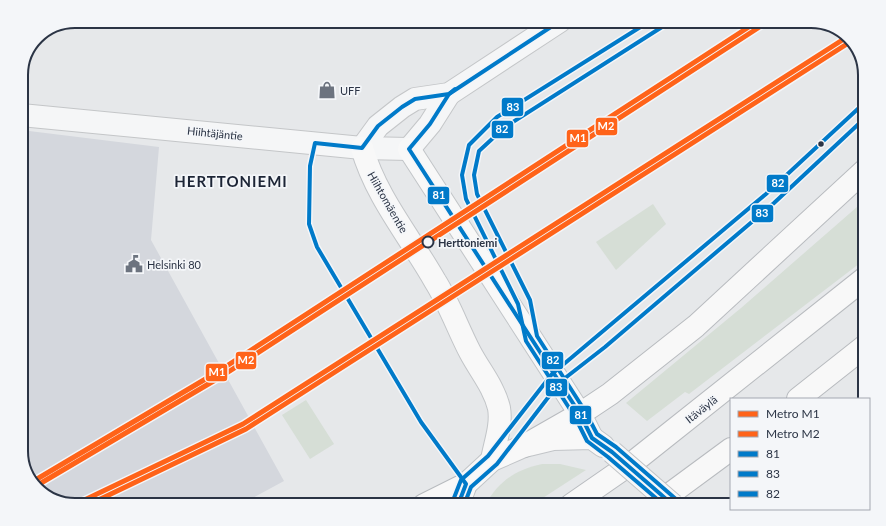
<svg xmlns="http://www.w3.org/2000/svg" width="886" height="526" viewBox="0 0 886 526" font-family="Lato,sans-serif">
<style>
.built{fill:#d4d7dd}
.green{fill:#d6ded6}
.lines{fill:none;stroke-linecap:round;stroke-linejoin:round}
.minor-casing{stroke:#c4c6c8;stroke-width:24}
.major-casing{stroke:#c2c5c8;stroke-width:24}
.highway-casing{stroke:#b8bbbf;stroke-width:24}
.minor{stroke:#f5f6f7;stroke-width:22}
.major{stroke:#f8f8f8;stroke-width:22}
.highway{stroke:#f8f8f8;stroke-width:22}
.major-bridge-casing{stroke:#c2c5c8;stroke-width:24;stroke-linecap:butt}
.major-bridge{stroke:#f8f8f8;stroke-width:22}
.bus-1-casing{stroke:#f4f6f9;stroke-width:7}
.bus-2-casing{stroke:#f4f6f9;stroke-width:7}
.bus-3-casing{stroke:#f4f6f9;stroke-width:7}
.bus-1{stroke:#007ac9;stroke-width:4}
.bus-2{stroke:#007ac9;stroke-width:4}
.bus-3{stroke:#007ac9;stroke-width:4}
.metro-1-casing{stroke:#f4f6f9;stroke-width:8}
.metro-2-casing{stroke:#f4f6f9;stroke-width:8}
.metro-1{stroke:#ff6319;stroke-width:5}
.metro-2{stroke:#ff6319;stroke-width:5}
.bus-dot{fill:#2b3445;stroke:#f4f6f9;stroke-width:1.5}
.stop-dot{fill:#f4f6f9;stroke:#2b3445;stroke-width:2}
.labels{text-anchor:middle;dominant-baseline:central;stroke-width:3.5;stroke-linejoin:round;paint-order:stroke}
.poi-label{font-size:11px;fill:#2b3445;stroke:#f4f6f9;text-anchor:start}
.street-label{font-size:11px;fill:#2b3445;stroke:#f4f6f9}
.stop-label{font-size:11px;font-weight:bold;fill:#2b3445;stroke:#f4f6f9;text-anchor:start}
.district-label{font-size:15px;font-weight:bold;letter-spacing:1px;fill:#1d2536;stroke:#f4f6f9}
.rim{fill:none;stroke:#2b3445;stroke-width:2}
.line-badge{stroke:#f4f6f9;stroke-width:1.5}
.badge-label{font-size:11px;text-anchor:middle;font-weight:bold;fill:#fff}
</style>
<rect width="100%" height="100%" fill="#e6e8ea"/>
<path class="built" d="M21 130 159 147 151 240 284 481 240 505H75L48 498 28 478 21 454Z"/>
<g class="green">
<path d="M865 200 864 260 689 394 685 392 647 421 626 403 741 308Z"/>
<path d="M653 204 666 224 616 270 596 242Z"/>
<path d="M306 400 334 444 310 459 282 415Z"/>
<path d="M542 464H560L586 470 532 505H485C499 481 515 470 542 464Z"/>
</g>
<g class="lines">
<g class="minor-casing">
<g id="minor">
<path d="M21 115 362 148 409 149 430 124 449 94"/>
<path d="M362 148 378 126 402 107 415 99 449 94 560 21"/>
</g>
</g>
<g class="major-casing">
<g id="major">
<path d="M362 148C376 197 410 237 435 281 449 303 458 329 470 352 480 371 494 387 499 408 502 425 495 443 492 460"/>
<path d="M409 149 531 338 580 414 592 438"/>
<path d="M458 505 466 484 492 460 524 446 553 439 592 438 603 446"/>
</g>
</g>
<g class="highway-casing">
<g id="highway">
<path d="M798 399 865 346"/>
<path d="M524 446 580 414 610 394 696 326 865 170"/>
<path d="M424 505 466 484"/>
<path d="M571 505 636 460 865 278"/>
<path d="M655 505 731 449"/>
</g>
</g>
<use href="#minor" class="minor"/>
<use href="#major" class="major"/>
<use href="#highway" class="highway"/>
<g class="major-bridge-casing">
<path id="major-bridge" d="M612 452 673 505"/>
</g>
<use href="#major-bridge" class="major-bridge"/>
<g class="bus-1-casing">
<g id="bus-1">
<path d="M455 89 449 94 430 124 409 149 580 414 592 438 612 452 673 505"/>
<path d="M458 505 466 484 421 422 317 247 309 224 310 166 315 143 362 148 378 126 402 107 415 99 449 94 560 21"/>
</g>
</g>
<g class="bus-2-casing">
<g id="bus-2">
<path d="M650 21 497 117 469 145 462 175 466 199 518 304 526 341 575 417 587 441 608 457 664 505"/>
<path d="M464 505 471 487 497 464 560 382 605 347 774 203 865 118"/>
</g>
</g>
<g class="bus-3-casing">
<g id="bus-3">
<path d="M662 27 505 127 479 151 474 175 477 194 530 300 537 336 585 411 597 434 616 447 677 500"/>
<path d="M452 503 461 480 488 456 552 374 766 194 861 106"/>
</g>
</g>
<use href="#bus-1" class="bus-1"/>
<use href="#bus-2" class="bus-2"/>
<use href="#bus-3" class="bus-3"/>
<g class="metro-1-casing">
<g id="metro-1">
<path d="M32 482 219 371 758 21"/>
<path d="M74 505 243 424 847 37"/>
</g>
</g>
<g class="metro-2-casing">
<g id="metro-2">
<path d="M36 486 222 376 761 26"/>
<path d="M88 505 246 429 850 42"/>
</g>
</g>
<use href="#metro-1" class="metro-1"/>
<use href="#metro-2" class="metro-2"/>
</g>
<defs>
<g id="shop-bare" transform="scale(1.38)"><path d="M-5-2.5h2.3a2.7 3.5 0 0 1 5.4 0H5L5.5 6h-11ZM-1.5-2.5h3a1.5 2.3 0 0 0-3 0Z" fill="#6c737f" stroke="#f4f6f9" stroke-width="2.5" paint-order="stroke"/></g>
<g id="civic-bare" transform="scale(1.38)"><path d="M-.6-6.5H3V-4.5H.6V-3L4-1V1h2V6H-6V1h2V-1L-.6-3ZM-1.2 2.5V6h2.4V2.5Z" fill="#6c737f" stroke="#f4f6f9" stroke-width="2.5" paint-order="stroke"/></g>
</defs>
<g fill-rule="evenodd">
<use href="#shop-bare" x="327" y="90"/>
<use href="#civic-bare" x="134" y="264"/>
</g>
<circle class="bus-dot" cx="821" cy="144" r="3.5"/>
<circle class="stop-dot" cx="428" cy="242" r="5.5"/>
<g class="labels">
<g class="poi-label">
<text x="340" y="90">UFF</text>
<text x="147" y="264">Helsinki 80</text>
</g>
<g class="street-label">
<text transform="translate(215 133) rotate(6)">Hiihtäjäntie</text>
<text transform="translate(388 202) rotate(60)">Hiihtomäentie</text>
<text transform="translate(701 409) rotate(-38)">Itäväylä</text>
</g>
<g class="stop-label">
<text x="438" y="242">Herttoniemi</text>
</g>
<g class="district-label">
<text x="231" y="181">HERTTONIEMI</text>
</g>
</g>
<path d="M0 0H886V526H0ZM75 28H811A47 47 0 0 1 858 75V451A47 47 0 0 1 811 498H75A47 47 0 0 1 28 451V75A47 47 0 0 1 75 28Z" fill="#f4f6f9" fill-rule="evenodd"/>
<path class="rim" d="M75 28H811A47 47 0 0 1 858 75V451A47 47 0 0 1 811 498H75A47 47 0 0 1 28 451V75A47 47 0 0 1 75 28Z"/>
<g class="line-badge">
<rect x="501" y="97" width="23" height="20" rx="4" fill="#007ac9"/>
<rect x="595" y="117" width="23" height="19" rx="4" fill="#ff6319"/>
<rect x="491" y="120" width="23" height="19" rx="4" fill="#007ac9"/>
<rect x="566" y="129" width="23" height="19" rx="4" fill="#ff6319"/>
<rect x="766" y="174" width="23" height="19" rx="4" fill="#007ac9"/>
<rect x="427" y="186" width="23" height="19" rx="4" fill="#007ac9"/>
<rect x="751" y="204" width="23" height="19" rx="4" fill="#007ac9"/>
<rect x="541" y="351" width="23" height="19" rx="4" fill="#007ac9"/>
<rect x="235" y="351" width="22" height="19" rx="4" fill="#ff6319"/>
<rect x="205" y="363" width="23" height="19" rx="4" fill="#ff6319"/>
<rect x="545" y="378" width="23" height="19" rx="4" fill="#007ac9"/>
<rect x="569" y="405" width="23" height="20" rx="4" fill="#007ac9"/>
</g>
<g class="badge-label">
<text x="513" y="111">83</text>
<text x="606" y="130">M2</text>
<text x="502" y="133">82</text>
<text x="578" y="142">M1</text>
<text x="778" y="187">82</text>
<text x="439" y="199">81</text>
<text x="762" y="217">83</text>
<text x="553" y="364">82</text>
<text x="246" y="364">M2</text>
<text x="217" y="376">M1</text>
<text x="556" y="391">83</text>
<text x="581" y="419">81</text>
</g>
<rect x="730" y="398" width="140" height="112" fill="#f4f6f9" stroke="#a4a8b1"/>
<rect x="738" y="411" width="20" height="6" fill="#ff6319" stroke="#a4a8b1"/>
<text x="766" y="418" font-size="12" fill="#2b3445">Metro M1</text>
<rect x="738" y="431" width="20" height="6" fill="#ff6319" stroke="#a4a8b1"/>
<text x="766" y="438" font-size="12" fill="#2b3445">Metro M2</text>
<rect x="738" y="451" width="20" height="6" fill="#007ac9" stroke="#a4a8b1"/>
<text x="766" y="458" font-size="12" fill="#2b3445">81</text>
<rect x="738" y="471" width="20" height="6" fill="#007ac9" stroke="#a4a8b1"/>
<text x="766" y="478" font-size="12" fill="#2b3445">83</text>
<rect x="738" y="491" width="20" height="6" fill="#007ac9" stroke="#a4a8b1"/>
<text x="766" y="498" font-size="12" fill="#2b3445">82</text>
</svg>
